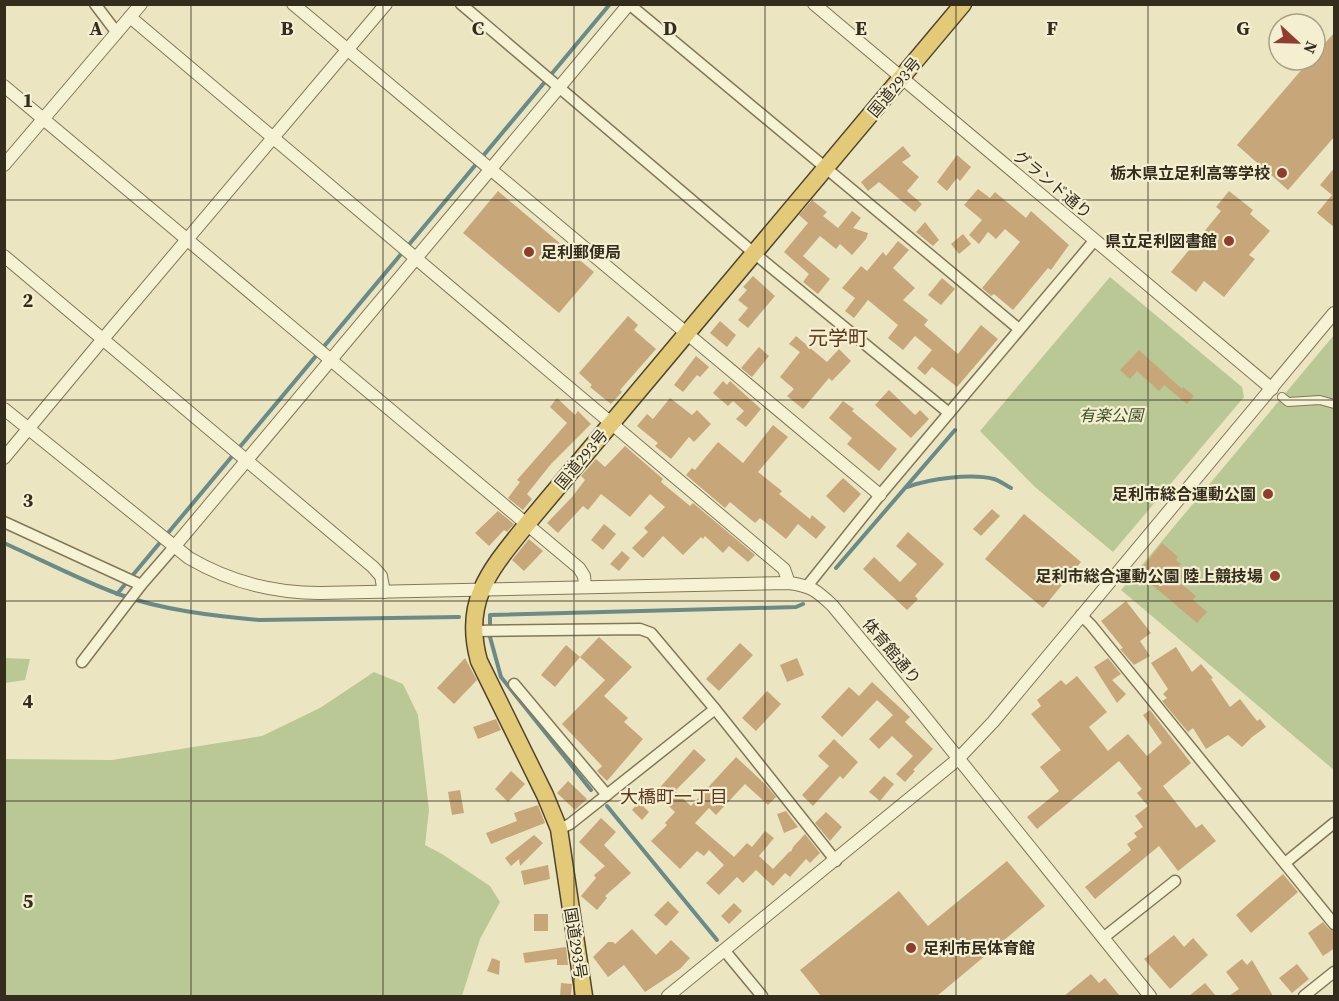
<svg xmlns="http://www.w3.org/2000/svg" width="1339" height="1001" viewBox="0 0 1339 1001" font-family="'Source Serif 4','Noto Sans JP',serif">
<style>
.green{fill:#bac896}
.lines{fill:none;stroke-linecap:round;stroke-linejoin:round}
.stream{stroke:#6b8b88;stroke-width:4}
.building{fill:#c7a779}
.pedestrian-casing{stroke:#83775a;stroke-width:10}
.minor-casing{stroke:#83775a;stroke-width:13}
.tertiary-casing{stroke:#83775a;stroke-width:14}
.trunk-casing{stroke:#51442e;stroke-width:19}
.pedestrian{stroke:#f6f2d4;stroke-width:8}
.minor{stroke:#f6f2d4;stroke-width:10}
.tertiary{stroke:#f6f2d4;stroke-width:12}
.trunk{stroke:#e2ca78;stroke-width:16}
.grid{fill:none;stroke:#342c1d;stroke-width:1.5;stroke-opacity:0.55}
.poi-dot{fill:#8f3d2d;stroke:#f3efd0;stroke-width:2}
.labels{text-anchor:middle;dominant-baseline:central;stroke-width:4.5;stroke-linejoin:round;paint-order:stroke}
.street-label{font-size:16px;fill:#342c1d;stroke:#f3efd0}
.poi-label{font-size:16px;font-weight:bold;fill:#342c1d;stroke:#f3efd0;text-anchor:end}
.park-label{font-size:16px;font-style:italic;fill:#3d4f25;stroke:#f3efd0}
.neighbourhood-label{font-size:18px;fill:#5e371f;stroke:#f3efd0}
.quarter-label{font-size:20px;fill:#5e371f;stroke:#f3efd0}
.grid-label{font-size:20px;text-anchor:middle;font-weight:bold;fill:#342c1d;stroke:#f3efd0;stroke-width:4.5;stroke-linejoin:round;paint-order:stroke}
</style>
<rect width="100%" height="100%" fill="#ebe6c1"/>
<g class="green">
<path d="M1110 277 1242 387 1244 397 1113 552 1035 487 980 431Z"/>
<path d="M1334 335V770L1121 590Z"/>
<path d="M4 658 30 659 25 680 5 683Z"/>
<path d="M374 672 403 684 418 715 429 810 425 845 442 854 490 886 500 902 480 939 462 996H5V759L112 760 262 736 320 708Z"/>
</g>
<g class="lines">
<g class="stream">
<path d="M907 487C929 479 971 473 994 479 1000 481 1005 485 1011 488"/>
<path d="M4 543C42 560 80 580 118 594 161 610 215 616 259 620L459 617"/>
<path d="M836 568 955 430"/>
<path d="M117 594 610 4"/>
<path d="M591 790 501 677 490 637V615L796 607 803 604"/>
<path d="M607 806 717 940"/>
</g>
</g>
<g class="building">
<path d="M1335 32V136L1288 190 1237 145 1310 60H1315V54Z"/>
<path d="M903 146 911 156 902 162 919 177 907 191 922 204 915 212 879 182 868 191 861 182Z"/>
<path d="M957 155 971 167 960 181 957 178 947 191 937 182Z"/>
<path d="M1335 167V228L1317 213 1332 195 1320 185Z"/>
<path d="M978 189 990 198 995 192 1026 218 1031 211 1069 245 1051 270 1048 268 1013 310 994 294 991 296 982 288 1020 242 1005 229 996 239 988 232 979 244 969 235 982 220 964 205Z"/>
<path d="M498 191 594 272 559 313 463 233Z"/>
<path d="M1229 191 1253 210 1250 214 1270 231 1249 255 1255 259 1224 297 1204 281 1196 292 1171 272 1221 211 1216 207Z"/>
<path d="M812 200 827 212 823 216 838 228 852 211 861 218 853 228 868 233 866 239 852 255 840 244 836 249 820 236 803 256 830 279 818 294 803 282 809 274 784 252 808 223 799 215Z"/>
<path d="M925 222 939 240 933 246 916 232Z"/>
<path d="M963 234 971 244 959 254 951 244Z"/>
<path d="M898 241 909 250 893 268 915 288 903 300 928 320 924 325 958 354 981 325 998 339 957 387 932 367 925 375 917 368 932 350 915 336 903 350 888 338 898 325 868 300 854 318 845 311 855 298 842 288 861 266 867 271 883 252 886 256Z"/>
<path d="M753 276 775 296 748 328 738 320 748 308 738 300 747 290 743 287Z"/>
<path d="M942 278 955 289 941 305 928 295Z"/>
<path d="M628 316 638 325 634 330 656 349 620 390 622 392 611 404 590 387 592 385 579 373Z"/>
<path d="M720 321 736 335 727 347 710 333Z"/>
<path d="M796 336 827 362 839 349 851 361 832 381 829 378 803 409 787 396 794 389 780 377 800 352 789 344Z"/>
<path d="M759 347 769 356 752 377 741 368Z"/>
<path d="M1139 350 1182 389 1183 387 1194 396 1187 404 1164 385 1159 391 1137 371 1130 379 1120 370Z"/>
<path d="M696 356 709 367 700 377 697 375 683 392 674 385Z"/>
<path d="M723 381 727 385 730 381 761 409 746 427 736 419 744 411 733 401 728 406 713 393Z"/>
<path d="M889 390 915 415 920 410 929 419 911 438 875 405Z"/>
<path d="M557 398 575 415 578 411 591 424 551 464 527 494 532 499 523 510 508 498 520 482 517 480 567 423 550 407Z"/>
<path d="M670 398 692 415 697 410 711 424 694 442 689 437 671 459 655 446 658 443 637 426 647 414 653 419Z"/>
<path d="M843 401 854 409 852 411 897 449 879 471 847 444 852 438 829 418Z"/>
<path d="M773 425 788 437 758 472 782 491 779 494 810 519 812 515 826 527 816 539 798 524 786 539 760 518 755 523 730 502 725 508 686 475 692 468 695 470 718 442 743 463Z"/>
<path d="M625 446 663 479 661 482 690 506 693 503 755 555 748 562 729 546 723 553 705 536 703 539 701 537 683 555 663 536 643 558 632 548 648 532 644 528 665 507 650 494 630 517 601 494 588 510 583 506 558 533 547 523 572 497 585 480 581 476 596 459 605 467Z"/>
<path d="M843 478 861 494 844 513 826 496Z"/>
<path d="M992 509 1000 516 981 536 973 529Z"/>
<path d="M498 511 514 524 507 532 504 530 489 546 475 533Z"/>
<path d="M1024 514 1081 562 1043 608 985 559Z"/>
<path d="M604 524 616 534 603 550 591 540Z"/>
<path d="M908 532 944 564 915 596 918 599 907 610 863 569 874 557 900 582 917 564 896 546Z"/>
<path d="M529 539 543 551 524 571 512 560Z"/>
<path d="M1162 543 1178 557 1176 560 1181 564 1178 568 1186 574 1179 582 1196 596 1193 600 1207 612 1197 623 1138 573Z"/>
<path d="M622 551 630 558 619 571 610 564Z"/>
<path d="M1126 601 1151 633 1140 641 1150 656 1134 665 1120 649 1123 648 1101 621Z"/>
<path d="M599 637 632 667 604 696 628 718 624 722 643 739 607 781 597 771 602 766 562 724 605 680 580 657Z"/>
<path d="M740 643 753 655 719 691 706 679Z"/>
<path d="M566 645 580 657 555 687 541 675Z"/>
<path d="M1176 647 1192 672 1201 664 1213 678 1211 679 1230 707 1240 699 1257 721 1260 719 1266 727 1252 737 1242 747 1228 735 1206 749 1193 728 1188 732 1162 701 1167 698 1163 694 1168 689 1151 663Z"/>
<path d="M465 658 477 680 454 704 437 688Z"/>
<path d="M797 658 804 675 787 682 780 665Z"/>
<path d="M1108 658 1121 674 1112 680 1126 694 1117 703 1094 667Z"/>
<path d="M1077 676 1107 712 1089 727 1108 751 1128 734 1147 756 1162 743 1143 715 1150 710 1191 763 1163 786 1196 828 1202 824 1216 841 1178 871 1159 846 1095 899 1085 887 1131 850 1127 844 1137 837 1134 833 1143 827 1135 816 1148 806 1137 793 1142 789 1119 761 1037 829 1027 817 1059 791 1040 767 1061 750 1031 714 1041 706 1037 700 1061 680 1066 685Z"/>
<path d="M872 682 910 717 905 722 933 749 913 770 915 771 905 782 896 774 913 756 892 736 879 749 869 739 893 715 877 700 842 737 821 717 849 687 859 696Z"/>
<path d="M767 691 781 704 756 731 742 718Z"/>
<path d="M496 719 501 730 478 739 473 727Z"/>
<path d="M834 739 858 762 843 779 840 776 813 806 802 795 829 766 818 756Z"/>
<path d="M694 749 706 760 675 791 691 806 736 757 765 784 776 797 768 805 745 784 716 815 709 808 695 823 734 857 747 843 752 847 765 831 774 838 759 856 773 869 790 851 791 852 793 847 805 834 820 853 810 863 806 859 790 877 785 873 773 886 756 870 743 883 737 877 719 895 706 883 724 865 709 850 704 856 697 851 680 869 651 841 667 825 665 823 675 812 655 793Z"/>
<path d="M511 771 525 784 508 802 495 789Z"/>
<path d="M884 776 894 784 880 801 869 792Z"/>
<path d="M568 781 587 799 575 810 557 793Z"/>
<path d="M460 790 464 813 452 815 448 792Z"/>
<path d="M639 802 649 812 642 820 632 810Z"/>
<path d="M538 805 545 823 491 844 486 833 517 821 514 813Z"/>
<path d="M786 811 798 827 784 833 777 814Z"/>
<path d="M826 812 842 827 830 841 815 823Z"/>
<path d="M601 818 616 832 604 845 631 873 605 896 607 898 597 910 581 896 596 878 594 875 605 866 579 842Z"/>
<path d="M534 835 543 843 520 866 519 859 511 866 505 858Z"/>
<path d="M1007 861 1045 906 937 996H821L800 970 899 891 928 926Z"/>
<path d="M548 865 550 879 524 885 521 871Z"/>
<path d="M1283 874 1298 892 1251 933 1236 915Z"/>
<path d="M668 901 679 912 666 926 654 915Z"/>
<path d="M734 903 742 911 729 924 721 916Z"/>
<rect x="534" y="914" width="14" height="17"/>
<path d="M1323 922 1329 929 1335 931V948L1323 956 1308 933Z"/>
<path d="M632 929 656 955 671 940 690 958 680 969 645 992 624 965 608 977 593 957 608 942H613L615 944Z"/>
<path d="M1174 935 1184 947 1193 938 1208 955 1170 989 1144 959Z"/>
<path d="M566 947 568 965H557V959L525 963 523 953Z"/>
<path d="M492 958 500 961 499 975 487 971Z"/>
<path d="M1242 959 1247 965 1252 960 1273 996H1229L1239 989 1226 972Z"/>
<path d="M1297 964 1309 979 1292 993 1279 978Z"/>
<path d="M1091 974 1099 983 1105 978 1120 996H1064Z"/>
<path d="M561 983 572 984 571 996H560Z"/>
<path d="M1205 983 1216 996H1189Z"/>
</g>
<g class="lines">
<g class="pedestrian-casing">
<path id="pedestrian" d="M1282 397 1288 402 1320 400 1334 404"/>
</g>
<g class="minor-casing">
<g id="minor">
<path d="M95 4 117 33"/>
<path d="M461 4 755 254 949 413"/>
<path d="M629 4 1019 329"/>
<path d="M4 522 141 585"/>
<path d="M808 585 880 495 1094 241"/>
<path d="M1081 615 1091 625 1334 924"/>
<path d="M474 631 640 629 651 633 715 709 836 861"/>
<path d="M82 662 141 585 174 547"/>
<path d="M514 684 607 795"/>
<path d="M559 829 570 824 715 709"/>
<path d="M1285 863 1334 823"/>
<path d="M1103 938 1175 881"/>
<path d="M724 950 762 996"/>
<path d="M1304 996 1334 972"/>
</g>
</g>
<g class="tertiary-casing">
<g id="tertiary">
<path d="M293 4 880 495"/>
<path d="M814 4 1272 389"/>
<path d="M130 17 784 569 789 583"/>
<path d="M4 86 579 568 584 576 585 586"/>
<path d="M4 165 141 4"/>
<path d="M4 256 373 567 381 576 384 592"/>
<path d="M4 409 189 558C230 582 273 593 320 593L789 583C811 586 816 590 832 605L921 712 1150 996"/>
<path d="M4 458 103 339 386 4"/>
<path d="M174 547 629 4"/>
<path d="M668 996 958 759 993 722 1334 313"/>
</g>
</g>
<g class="trunk-casing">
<path id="trunk" d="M584 996 559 829 545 795 479 661C462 600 491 569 527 524L963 4"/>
</g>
<use href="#pedestrian" class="pedestrian"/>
<use href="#minor" class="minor"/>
<use href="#tertiary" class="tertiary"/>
<use href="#trunk" class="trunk"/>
</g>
<path class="grid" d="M191 4V996M383 4V996M574 4V996M765 4V996M956 4V996M1148 4V996M4 200H1334M4 400H1334M4 601H1334M4 801H1334"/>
<g class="poi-dot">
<circle cx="1282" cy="173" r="6"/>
<circle cx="1229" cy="241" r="6"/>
<circle cx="529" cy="252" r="6"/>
<circle cx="1268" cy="494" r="6"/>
<circle cx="1275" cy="576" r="6"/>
<circle cx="911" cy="948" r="6"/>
</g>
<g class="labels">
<g class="street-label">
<text transform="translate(894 87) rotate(-50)">国道293号</text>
<text transform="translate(1053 184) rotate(40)">グランド通り</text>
<text transform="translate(581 459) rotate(-50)">国道293号</text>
<text transform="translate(892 651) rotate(50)">体育館通り</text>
<text transform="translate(576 943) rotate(81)">国道293号</text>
</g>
<g class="poi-label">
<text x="1270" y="173">栃木県立足利高等学校</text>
<text x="1217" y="241">県立足利図書館</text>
<text x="541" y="252" text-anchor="start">足利郵便局</text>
<text x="1256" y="494">足利市総合運動公園</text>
<text x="1263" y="576">足利市総合運動公園 陸上競技場</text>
<text x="923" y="948" text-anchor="start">足利市民体育館</text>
</g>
<g class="park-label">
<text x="1111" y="415">有楽公園</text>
</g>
<g class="neighbourhood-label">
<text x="674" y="796">大橋町一丁目</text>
</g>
<g class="quarter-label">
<text x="838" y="338">元学町</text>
</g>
</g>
<g class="grid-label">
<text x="96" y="35">A</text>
<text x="287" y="35">B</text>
<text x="478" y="35">C</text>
<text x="670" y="35">D</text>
<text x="861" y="35">E</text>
<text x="1052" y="35">F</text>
<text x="1243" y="35">G</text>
<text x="28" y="107">1</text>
<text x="28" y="307">2</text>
<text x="28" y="507">3</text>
<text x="28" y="708">4</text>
<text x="28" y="908">5</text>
</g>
<rect width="1339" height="1001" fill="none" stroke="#342c1d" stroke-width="12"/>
<g transform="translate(1297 42) rotate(112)"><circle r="28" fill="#f3efd0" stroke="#a7a188" stroke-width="1.5"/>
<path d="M0-4.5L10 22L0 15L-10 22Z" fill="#8f3d2d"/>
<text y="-9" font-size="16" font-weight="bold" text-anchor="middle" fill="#342c1d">N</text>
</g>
</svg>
